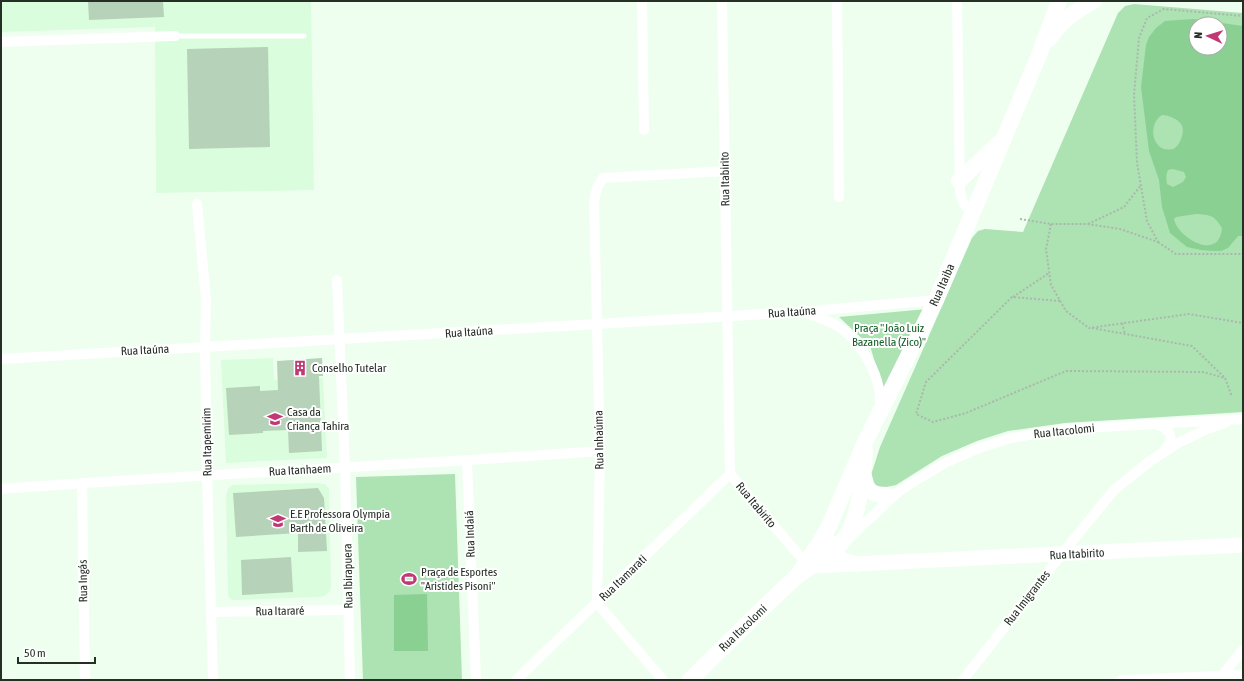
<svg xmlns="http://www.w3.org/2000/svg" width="1244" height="681" viewBox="0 0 1244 681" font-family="'Asap Condensed',sans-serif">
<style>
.built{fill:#dafddd}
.green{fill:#ade2b3;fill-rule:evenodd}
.water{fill:#8ad092;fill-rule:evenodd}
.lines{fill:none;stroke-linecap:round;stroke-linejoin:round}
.stream{stroke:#8ad092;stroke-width:3}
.building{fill:#b6d2b9}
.path{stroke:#aab8ab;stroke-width:2;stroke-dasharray:2 2;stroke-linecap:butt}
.lane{stroke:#fff;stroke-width:5}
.street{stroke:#fff;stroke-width:10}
.secondary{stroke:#fff;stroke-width:15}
.primary{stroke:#fff;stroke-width:16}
.labels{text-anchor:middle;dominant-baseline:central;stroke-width:4;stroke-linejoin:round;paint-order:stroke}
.street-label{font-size:12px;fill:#252f26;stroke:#fff}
.park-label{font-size:12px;fill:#125e26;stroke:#fff}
.poi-label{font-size:12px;fill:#252f26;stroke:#fff;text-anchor:start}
</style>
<rect width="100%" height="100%" fill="#eeffef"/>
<g class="built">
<path d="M1 1H311L314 190 156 193 155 27 1 32Z"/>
<path d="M273 358 274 380 323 378 327 458 226 463 221 360Z"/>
<path d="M315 483 325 484 329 489 331 585 330 591 325 596 319 597 234 600 230 599 228 595 226 496 228 489 232 485Z"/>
</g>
<g class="green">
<path d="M1134 4 1243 13V412L1065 423 1008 431 977 441 942 456 896 485 881 488 875 487 871 475 880 447 972 238 978 231 985 229 1023 232 1118 13 1125 6ZM1196 24H1220V48H1196Z"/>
<path d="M927 309 885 395 870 346 839 317Z"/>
<path d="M455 474 462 680H363L356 477Z"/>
</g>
<g class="water">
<path d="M1193 19 1243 26V236H1238L1228 248 1221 251H1214L1201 250 1187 247 1170 233 1162 207 1159 180 1149 151 1141 87 1146 45 1149 37 1156 28 1165 21ZM1196 24H1220V48H1196ZM1162 115C1168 115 1178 119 1181 124 1186 131 1180 146 1173 149 1153 154 1146 125 1162 115ZM1173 169 1184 172 1186 177 1183 182 1173 187 1167 184C1166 179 1166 174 1168 170ZM1196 214C1211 215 1214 215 1222 228 1219 263 1177 237 1174 219L1176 217Z"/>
<path d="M427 594 428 651H394V595Z"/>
</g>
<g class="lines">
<path class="stream" d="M1208 19V24"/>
</g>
<g class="building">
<path d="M88 1H163L164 17 89 20Z"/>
<path d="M268 47 270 147 189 149 187 49Z"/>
<path d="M322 358 323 376H319L322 451 289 453 288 430 263 431V433L229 435 226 388 260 386V391L278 390 277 361Z"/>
<path d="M318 488 324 498 327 551 298 552V533L236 537 233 493Z"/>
<path d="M291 557 293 592 242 595 241 560Z"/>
</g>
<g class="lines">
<g class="path">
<path d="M1020 219 1051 224H1087L1120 229 1158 242 1147 221 1137 163 1134 95 1139 38 1147 18 1164 9 1243 16"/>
<path d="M1051 224 1046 249 1051 285 1066 311 1089 328 1189 314 1243 323"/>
<path d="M1088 224 1124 207 1141 185"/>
<path d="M1158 242 1176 254H1243"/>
<path d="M1013 297 1049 273"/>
<path d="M1060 301 1012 297 926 382 916 414 933 422 966 413 1066 371 1203 372 1225 378 1232 397"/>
<path d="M1122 323 1125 334"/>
<path d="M1092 328 1192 346 1225 378"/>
</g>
<path class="lane" d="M175 36H304"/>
<g class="street">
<path d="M642 1 644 130"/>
<path d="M722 1 730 474 798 554 806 562"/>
<path d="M837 1 839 197"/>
<path d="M957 1 960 191C961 201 965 206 972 214"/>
<path d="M1 42 175 36"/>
<path d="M197 204 206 299 205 347 207 475 213 680"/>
<path d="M337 280 345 468 350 680"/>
<path d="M808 314C821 318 836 323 847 333 862 347 875 368 879 389 880 395 880 402 880 408"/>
<path d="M1 359 800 312 936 300"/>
<path d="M1156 424C1172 430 1175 438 1164 451"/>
<path d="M467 461 476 680"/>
<path d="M82 483 85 680"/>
<path d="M1 489C200 474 400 466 600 451"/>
<path d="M849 538 898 492 918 479 945 463 979 448 1011 438 1066 429 1243 419"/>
<path d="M211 612 348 610"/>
<path d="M1220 678 1243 650"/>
<path d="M516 680 730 474"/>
<path d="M663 680 597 603 600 451 594 202 597 188 603 178 725 171"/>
<path d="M963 680 1061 555 1114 490 1150 461 1178 443 1207 429 1225 423"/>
<path d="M1121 680 1243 675"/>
</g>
<path class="secondary" d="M809 564 813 566 1243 545"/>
<g class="primary">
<path d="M1049 39C1060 22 1076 10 1094 1"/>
<path d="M959 181 999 143"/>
<path d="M864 476C867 491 871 495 887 495"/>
<path d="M830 543C831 558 845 562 857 564"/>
<path d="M797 576 820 542 829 526 866 440 936 300 1039 55 1059 1"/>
<path d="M690 680C725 646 759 611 795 578 811 564 832 557 845 538 859 518 864 474 865 450"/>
</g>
</g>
<defs>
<g id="building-bare" transform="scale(1.2)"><path d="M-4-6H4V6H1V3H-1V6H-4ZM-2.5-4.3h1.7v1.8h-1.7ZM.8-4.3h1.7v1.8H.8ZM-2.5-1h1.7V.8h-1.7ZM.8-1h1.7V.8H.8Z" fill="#c13875" stroke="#fff" stroke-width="2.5" paint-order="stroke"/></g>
<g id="school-bare" transform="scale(1.2)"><path d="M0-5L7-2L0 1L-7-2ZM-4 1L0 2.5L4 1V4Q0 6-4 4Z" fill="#c13875" stroke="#fff" stroke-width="2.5" paint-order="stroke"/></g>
<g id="stadium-bare" transform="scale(1.2)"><path d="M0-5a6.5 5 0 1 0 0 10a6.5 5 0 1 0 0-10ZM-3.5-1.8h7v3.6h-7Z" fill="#c13875" stroke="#fff" stroke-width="2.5" paint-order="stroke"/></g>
</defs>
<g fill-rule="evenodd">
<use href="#building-bare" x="300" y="368"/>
<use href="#school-bare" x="275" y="419"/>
<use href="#school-bare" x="278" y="521"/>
<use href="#stadium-bare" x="409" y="579"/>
</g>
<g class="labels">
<g class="street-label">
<text transform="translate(725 179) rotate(-91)">Rua Itabirito</text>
<text transform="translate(942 285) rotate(-66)">Rua Itaiba</text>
<text transform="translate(792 312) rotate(-4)">Rua Itaúna</text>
<text transform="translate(469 332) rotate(-4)">Rua Itaúna</text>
<text transform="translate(145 350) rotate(-3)">Rua Itaúna</text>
<text transform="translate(1064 431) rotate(-6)">Rua Itacolomi</text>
<text transform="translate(599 440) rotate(-91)">Rua Inhaúma</text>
<text transform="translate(207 442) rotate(-91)">Rua Itapemirim</text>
<text transform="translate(300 470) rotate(-3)">Rua Itanhaem</text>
<text transform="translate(756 505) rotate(50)">Rua Itabirito</text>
<text transform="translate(470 534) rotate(-92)">Rua Indaiá</text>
<text transform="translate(1077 554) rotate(-3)">Rua Itabirito</text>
<text transform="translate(348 576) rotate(-91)">Rua Ibirapuera</text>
<text transform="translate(623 578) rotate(-44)">Rua Itamarati</text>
<text transform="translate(83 581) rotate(-91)">Rua Ingás</text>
<text transform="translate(1027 598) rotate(-52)">Rua Imigrantes</text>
<text transform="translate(280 611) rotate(-1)">Rua Itararé</text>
<text transform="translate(743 628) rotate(-44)">Rua Itacolomi</text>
</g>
<g class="park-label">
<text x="889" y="328">Praça "João Luiz<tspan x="889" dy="14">Bazanella (Zico)"</tspan></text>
</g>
<g class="poi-label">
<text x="312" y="368">Conselho Tutelar</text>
<text x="287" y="412">Casa da<tspan x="287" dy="14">Criança Tahira</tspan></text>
<text x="290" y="514">E.E Professora Olympia<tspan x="290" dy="14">Barth de Oliveira</tspan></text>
<text x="421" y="572">Praça de Esportes<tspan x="421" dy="14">"Aristides Pisoni"</tspan></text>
</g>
</g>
<rect width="1244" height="681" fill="none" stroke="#252f26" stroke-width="4"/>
<g transform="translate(1208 36) rotate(274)"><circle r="19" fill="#ffffff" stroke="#a8aca8"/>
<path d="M0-3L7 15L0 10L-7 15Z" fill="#c13875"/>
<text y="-6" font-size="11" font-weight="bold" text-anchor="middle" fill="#252f26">N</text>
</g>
<path d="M18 657v6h77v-6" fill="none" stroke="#252f26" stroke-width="2"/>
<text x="24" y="657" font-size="12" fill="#252f26" stroke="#ffffff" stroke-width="3" paint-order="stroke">50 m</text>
</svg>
